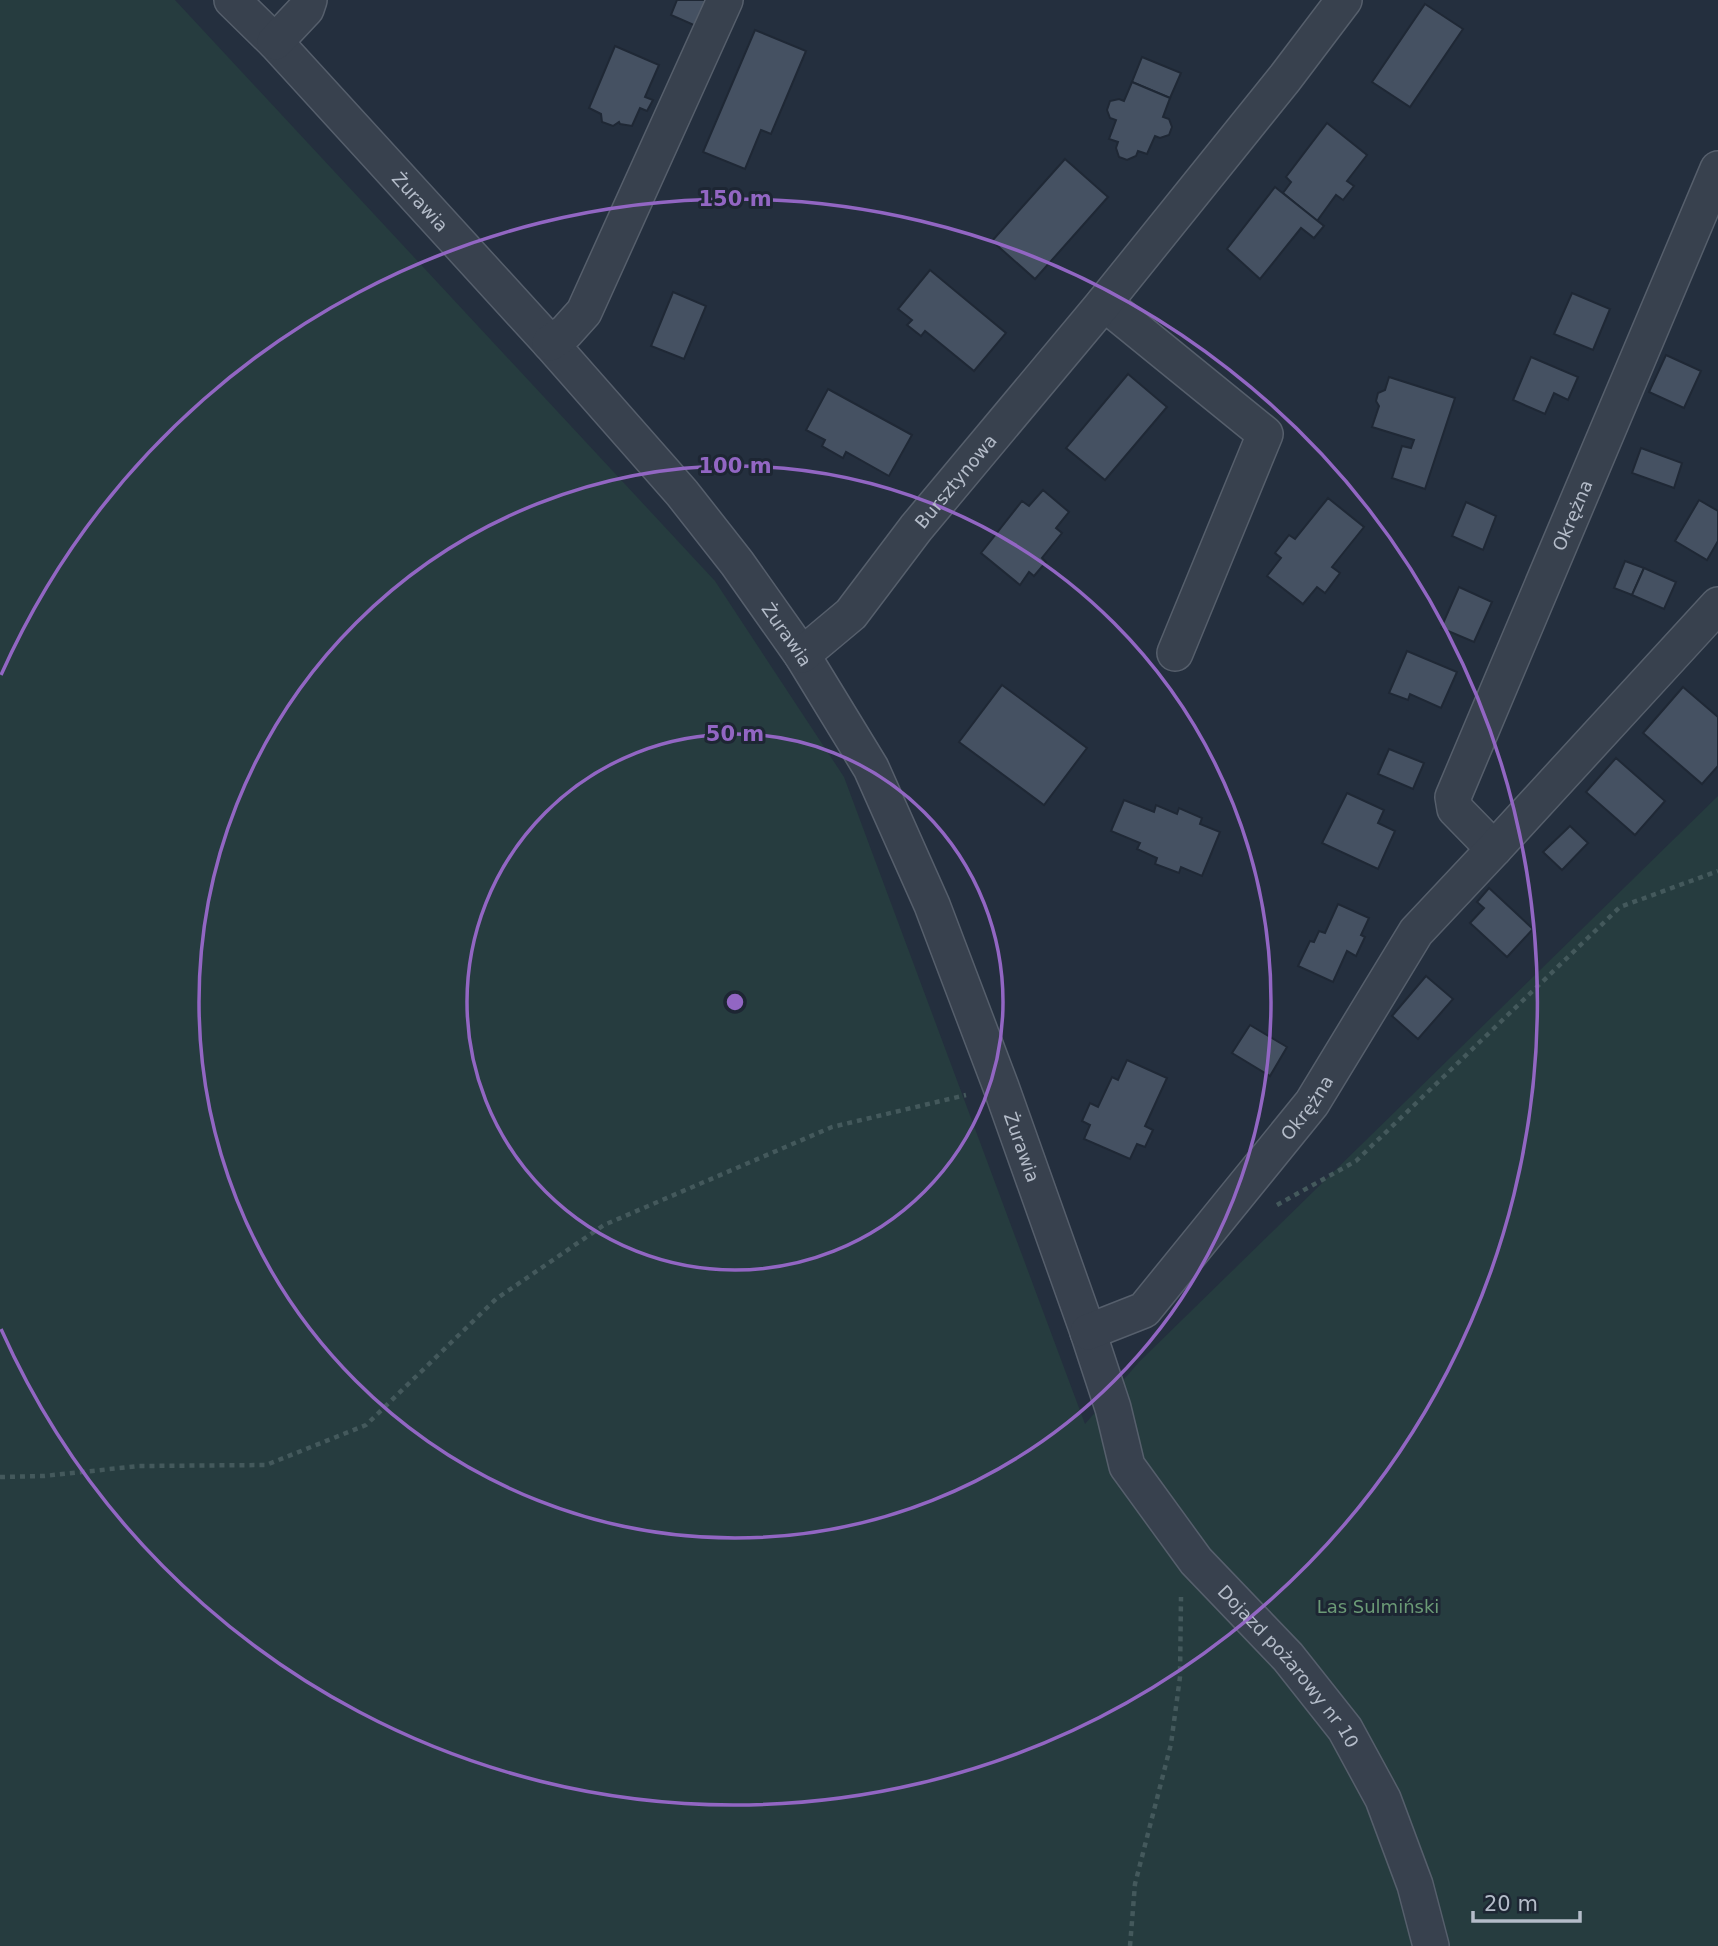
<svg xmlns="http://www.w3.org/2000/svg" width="1718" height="1946" viewBox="0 0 1718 1946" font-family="'DejaVu Sans',sans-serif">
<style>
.green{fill:#263c3f}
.building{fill:#455162;stroke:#1f2835;stroke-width:2}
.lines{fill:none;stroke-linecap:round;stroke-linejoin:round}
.minor-casing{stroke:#565f6c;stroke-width:38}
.path{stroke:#44595c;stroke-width:4.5;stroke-dasharray:5 5;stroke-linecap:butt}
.minor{stroke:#38414e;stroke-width:35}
.ring{fill:none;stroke:#9266c3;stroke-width:3.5}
.labels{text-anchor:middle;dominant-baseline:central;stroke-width:6;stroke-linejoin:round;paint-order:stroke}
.street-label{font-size:18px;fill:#b4bcc9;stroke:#1d2633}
.park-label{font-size:18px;fill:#6b9a76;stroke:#1d2633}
.centre{fill:#9266c3;stroke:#1d2633;stroke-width:3.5}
.ring-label{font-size:21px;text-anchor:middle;font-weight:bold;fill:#9266c3;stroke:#1d2633;stroke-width:6;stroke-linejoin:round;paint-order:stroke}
</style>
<rect width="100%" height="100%" fill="#242f3e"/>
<path class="green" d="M0 0H175L715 581 844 777 1085 1424 1139 1362 1718 796V1946H0Z"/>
<g class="building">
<path d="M677 0H708L696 26 671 15Z"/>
<path d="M1425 4 1463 29 1410 107 1372 82Z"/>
<path d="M755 30 806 51 771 134 761 130 745 169 703 152Z"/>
<path d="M615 46 659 65 645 97 653 100 647 111 640 108 632 126 620 124 619 122 613 126 602 122 601 114 589 108Z"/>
<path d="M1142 57 1181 73 1170 98 1132 82Z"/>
<path d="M1132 82 1170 98 1163 117 1169 119 1172 127 1169 135 1160 138 1155 136 1147 154 1138 151 1136 156 1127 160 1119 157 1116 148 1118 142 1109 139 1116 120 1110 118 1107 110 1110 101 1119 99 1124 101Z"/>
<path d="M1327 123 1367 155 1347 181 1354 186 1343 200 1336 195 1317 221 1283 193 1291 182 1286 177Z"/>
<path d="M1065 159 1108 197 1035 279 992 241Z"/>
<path d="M1275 187 1324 226 1314 238 1301 228 1260 279 1227 249Z"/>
<path d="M930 270 1006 333 974 371 925 331 921 336 907 325 912 320 898 309Z"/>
<path d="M673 292 706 306 684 359 651 346Z"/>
<path d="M1572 293 1610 309 1593 350 1554 334Z"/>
<path d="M1666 355 1701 371 1684 408 1649 392Z"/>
<path d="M1531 357 1578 377 1568 400 1554 393 1545 414 1513 400Z"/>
<path d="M1128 374 1167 407 1105 480 1066 448Z"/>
<path d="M1389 377 1455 398 1425 489 1392 478 1402 446 1411 448 1414 440 1372 427 1379 406 1376 401 1378 393 1385 390Z"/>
<path d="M828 389 912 435 889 476 846 452 843 458 822 446 825 440 806 430Z"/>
<path d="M1641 448 1682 463 1674 488 1632 473Z"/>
<path d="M1043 490 1069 512 1056 528 1062 533 1042 558 1046 562 1034 576 1029 572 1020 585 981 553 1022 501 1029 506Z"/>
<path d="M1328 498 1364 527 1332 567 1340 573 1325 593 1317 587 1303 604 1267 576 1281 558 1275 553 1289 535 1295 539Z"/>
<path d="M1699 500 1718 511V541L1707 560 1675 541Z"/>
<path d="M1466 502 1496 516 1483 550 1452 536Z"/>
<path d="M1625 561 1644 568 1632 595 1614 588Z"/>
<path d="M1644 568 1676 582 1664 609 1632 595Z"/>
<path d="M1459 587 1492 602 1474 642 1441 628Z"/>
<path d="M1407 651 1457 672 1441 708 1410 694 1408 700 1389 693Z"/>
<path d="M1002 685 1087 748 1044 805 959 742Z"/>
<path d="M1683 687 1718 717V766L1702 784 1643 733Z"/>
<path d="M1389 749 1424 763 1413 789 1378 774Z"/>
<path d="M1616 758 1665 801 1635 835 1586 792Z"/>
<path d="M1347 793 1384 810 1378 823 1395 831 1378 869 1322 843Z"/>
<path d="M1124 800 1154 812 1156 805 1177 814 1179 808 1202 818 1200 824 1220 832 1202 876 1181 867 1179 873 1155 864 1157 858 1137 849 1140 843 1111 831Z"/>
<path d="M1570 826 1588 843 1562 870 1543 852Z"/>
<path d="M1489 888 1533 929 1507 957 1470 923 1484 908 1477 902Z"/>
<path d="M1338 904 1369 918 1361 935 1365 937 1356 956 1347 951 1333 982 1298 966 1310 941 1314 942 1319 931 1325 933Z"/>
<path d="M1426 976 1453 999 1418 1039 1392 1016Z"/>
<path d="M1250 1025 1287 1047 1270 1076 1232 1053Z"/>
<path d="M1127 1060 1167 1078 1145 1126 1153 1130 1145 1147 1137 1144 1130 1159 1084 1139 1090 1125 1082 1121 1090 1103 1098 1107 1112 1077 1118 1080Z"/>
</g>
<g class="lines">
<g class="minor-casing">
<g id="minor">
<path id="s1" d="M232 0 275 42 550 343 682 493 737 563 802 655 871 768 932 905 1001 1087 1088 1332 1113 1408 1127 1466 1196 1561 1288 1657 1345 1729 1383 1799 1415 1885 1431 1946"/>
<path d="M275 42 306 9 309 0"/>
<path d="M1104 303 1265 434 1175 653"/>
<path d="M550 343 566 332 584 312 725 0"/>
<path id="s2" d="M802 655 851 614 916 528 1104 303 1285 78 1344 0"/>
<path id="s3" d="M1494 849 1455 809 1453 797 1718 169"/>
<path id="s4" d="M1088 1332 1144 1310 1312 1103 1416 932 1494 849 1718 605"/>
</g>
</g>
<g class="path">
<path d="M1277 1205 1356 1161 1620 907 1718 871"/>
<path d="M0 1477 44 1476 139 1466 266 1465 366 1425 496 1299 604 1225 832 1127 966 1095"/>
<path d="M1130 1946 1135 1884 1171 1744 1180 1677 1181 1597"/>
</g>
<use href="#minor" class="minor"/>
</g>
<g class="ring">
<circle cx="735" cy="1002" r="268"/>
<circle cx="735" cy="1002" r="536"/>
<path d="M1 675A803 803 0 1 1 1 1329"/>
</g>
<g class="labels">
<g class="street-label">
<text stroke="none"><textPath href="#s1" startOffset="276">Żurawia</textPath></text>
<text stroke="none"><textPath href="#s2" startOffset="233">Bursztynowa</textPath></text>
<text stroke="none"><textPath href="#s3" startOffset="374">Okrężna</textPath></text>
<text stroke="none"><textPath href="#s1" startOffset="844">Żurawia</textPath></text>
<text stroke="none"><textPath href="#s4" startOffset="320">Okrężna</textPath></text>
<text stroke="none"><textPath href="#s1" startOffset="1410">Żurawia</textPath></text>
<text stroke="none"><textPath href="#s1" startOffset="2004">Dojazd pożarowy nr 10</textPath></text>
</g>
<g class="park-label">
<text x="1378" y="1606">Las Sulmiński</text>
</g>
</g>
<circle cx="735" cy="1002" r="10" class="centre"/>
<g class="ring-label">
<text x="735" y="206">150 m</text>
<text x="735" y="473">100 m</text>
<text x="735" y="741">50 m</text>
</g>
<path d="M1473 1911v10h107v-10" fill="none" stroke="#b4bcc9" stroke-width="3.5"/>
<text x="1484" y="1911" font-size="21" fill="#b4bcc9" stroke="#1d2633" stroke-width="5" paint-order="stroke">20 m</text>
</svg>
